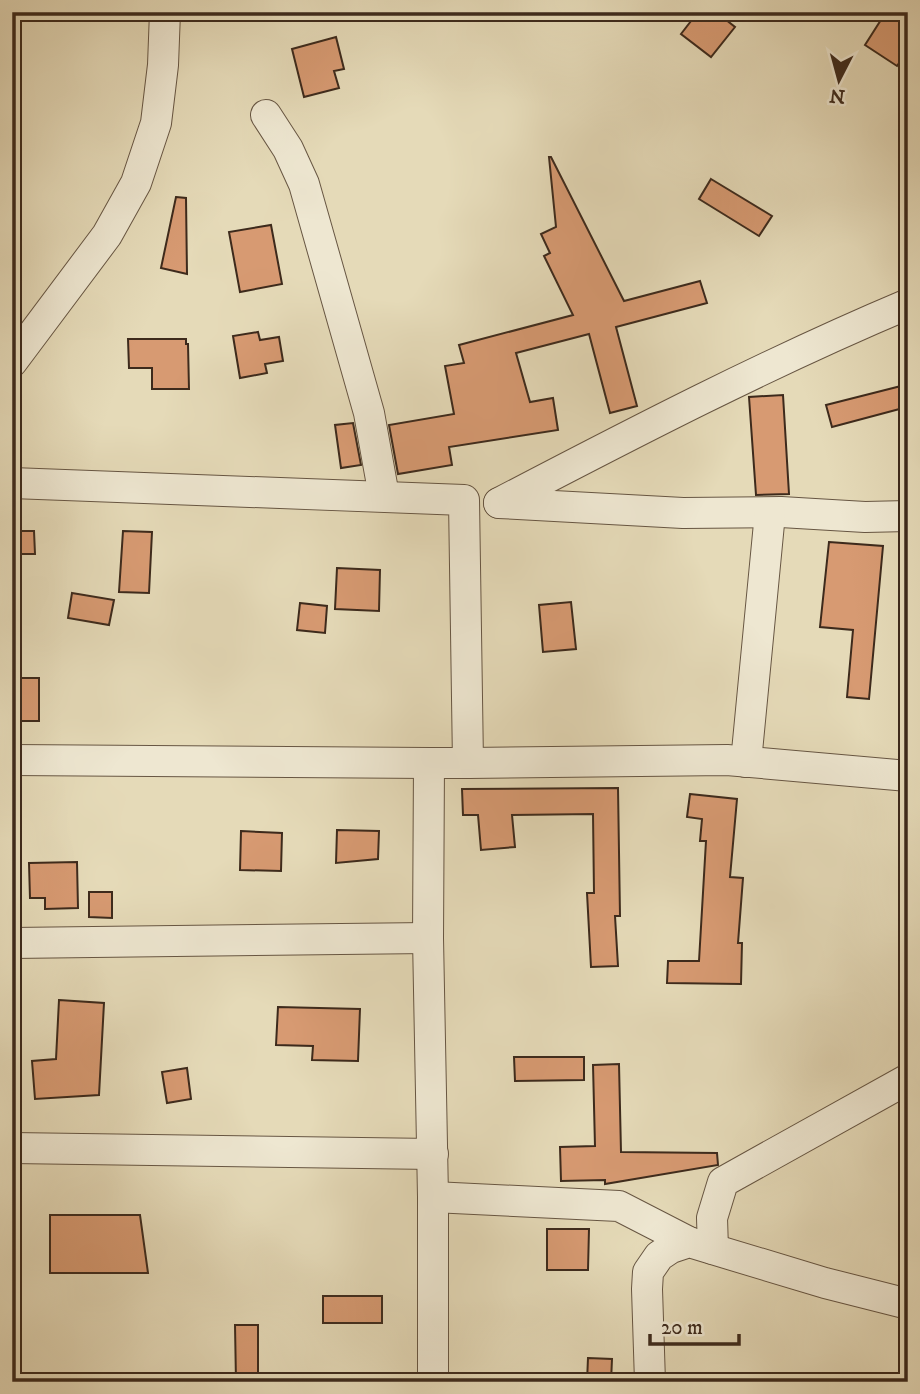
<svg xmlns="http://www.w3.org/2000/svg" width="920" height="1394" viewBox="0 0 920 1394" font-family="'IM FELL DW Pica',serif">
<style>
.building{fill:#d79a72;stroke:#3d2a1c;stroke-width:2}
.lines{fill:none;stroke-linecap:round;stroke-linejoin:round}
.minor-casing{stroke:#675643;stroke-width:32}
.minor{stroke:#eee7d1;stroke-width:30}
</style>
<rect width="100%" height="100%" fill="#e5dab8"/>
<filter id="stains"><feTurbulence type="fractalNoise" baseFrequency=".00286" numOctaves="4"/><feColorMatrix values="0 0 0 0 .2 0 0 0 0 .09 0 0 0 0 .02 0 0 0 .5 -.17"/></filter>
<radialGradient id="worn" r=".72"><stop offset=".6" stop-color="#630" stop-opacity="0"/><stop offset="1" stop-color="#630" stop-opacity=".3"/></radialGradient>
<g class="building">
<path d="M698 12H716L735 27 711 57 681 34Z"/>
<path d="M886 12H908V50L897 66 865 45Z"/>
<path d="M336 37 344 69 334 71 339 88 304 97 292 49Z"/>
<path d="M549 157H551L624 301 700 281 707 303 616 327 637 406 610 413 589 334 516 353 530 402 553 398 558 430 449 447 452 465 398 474 389 425 454 414 445 366 464 363 459 345 573 315 544 256 550 253 541 234 556 227Z"/>
<path d="M711 179 772 216 759 236 699 199Z"/>
<path d="M176 197 186 198 187 274 161 268Z"/>
<path d="M271 225 282 284 240 292 229 232Z"/>
<path d="M258 332 260 340 279 337 283 361 265 364 267 373 240 378 233 336Z"/>
<path d="M128 339H186V344H188L189 389H152V368H129Z"/>
<path d="M901 386 907 407 832 427 826 405Z"/>
<path d="M783 395 789 494 756 495 749 397Z"/>
<path d="M353 423 361 465 341 468 335 425Z"/>
<path d="M12 531H34L35 554H12Z"/>
<path d="M123 531 152 532 149 593 119 592Z"/>
<path d="M829 542 883 546 869 699 847 697 853 630 820 627Z"/>
<path d="M337 568 380 570 379 611 335 609Z"/>
<path d="M72 593 114 600 109 625 68 618Z"/>
<path d="M571 602 576 649 543 652 539 605Z"/>
<path d="M300 603 327 606 325 633 297 630Z"/>
<rect x="14" y="678" width="25" height="43"/>
<path d="M618 788 620 916H615L618 966 591 967 587 893H594L593 814 512 815 515 847 481 850 478 815H463L462 789Z"/>
<path d="M690 794 737 799 730 877 743 878 738 943H742L741 984 667 983 668 961H699L706 841H700L702 819 687 817Z"/>
<path d="M337 830 379 831 378 859 336 863Z"/>
<path d="M241 831 282 833 281 871 240 870Z"/>
<path d="M77 862 78 908 45 909V898H30L29 863Z"/>
<path d="M89 892H112V918L89 917Z"/>
<path d="M59 1000 104 1003 99 1095 35 1099 32 1061 56 1059Z"/>
<path d="M278 1007 360 1009 358 1061 312 1060 313 1046 276 1045Z"/>
<path d="M514 1057H584V1080L515 1081Z"/>
<path d="M619 1064 621 1152 717 1153 718 1165 605 1184V1180L561 1181 560 1147 595 1146 593 1065Z"/>
<path d="M187 1068 191 1099 167 1103 162 1072Z"/>
<path d="M50 1215H140L148 1273H50Z"/>
<path d="M547 1229H589L588 1270H547Z"/>
<rect x="323" y="1296" width="59" height="27"/>
<path d="M235 1325H258V1382H236Z"/>
<path d="M588 1358 612 1359 611 1382H587Z"/>
</g>
<g class="lines">
<g class="minor-casing">
<g id="minor">
<path d="M266 115 288 149 304 184 369 413 384 496"/>
<path d="M12 362 107 235 136 183 156 123 163 65 165 12"/>
<path d="M12 483 464 500 468 763H429L428 938 433 1197V1382"/>
<path d="M499 503C633 433 768 363 908 304"/>
<path d="M499 503 683 513 781 512 865 517 908 516"/>
<path d="M12 760 429 763"/>
<path d="M746 762 770 513"/>
<path d="M468 763 727 760 908 776"/>
<path d="M12 943 428 938"/>
<path d="M12 1148 433 1154"/>
<path d="M433 1197 619 1206 689 1242"/>
<path d="M713 1249 712 1218 723 1182 908 1079"/>
<path d="M650 1382 647 1289 648 1272 659 1256 671 1248 689 1242 825 1283 908 1304"/>
</g>
</g>
<use href="#minor" class="minor"/>
</g>
<rect width="920" height="1394" fill="none" stroke="#e5dab8" stroke-width="42"/>
<rect x="14" y="14" width="892" height="1366" fill="none" stroke="#3d2a1c" stroke-width="3.5"/>
<rect x="21" y="21" width="878" height="1352" fill="none" stroke="#3d2a1c" stroke-width="2"/>
<g transform="translate(839 80) rotate(186)" stroke="#eee7d1" stroke-width="5" paint-order="stroke">
<path d="M0-5L12 26L0 18L-12 26Z" fill="#3d2a1c"/>
<text y="-10" font-size="19" font-weight="bold" text-anchor="middle" fill="#3d2a1c">N</text>
</g>
<path d="M650 1334v10h89v-10" fill="none" stroke="#3d2a1c" stroke-width="3.5"/>
<text x="661" y="1334" font-size="21" fill="#3d2a1c" stroke="#eee7d1" stroke-width="5" paint-order="stroke">20 m</text>
<rect width="100%" height="100%" filter="url(#stains)"/>
<rect width="100%" height="100%" fill="url(#worn)"/>
</svg>
